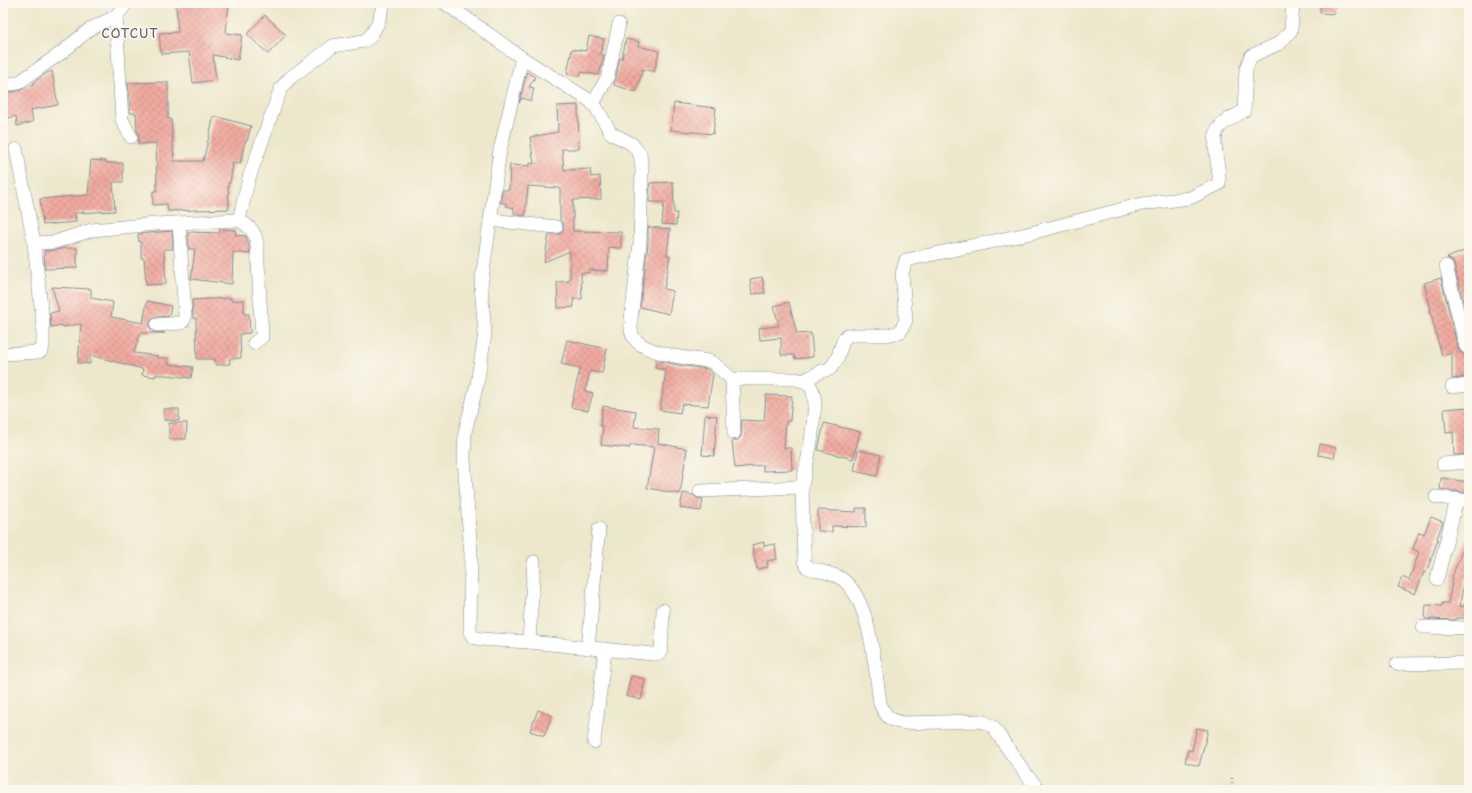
<svg xmlns="http://www.w3.org/2000/svg" width="1472" height="793" viewBox="0 0 1472 793" font-family="'Shantell Sans',sans-serif">
<style>
.building{fill:url(#building-cross-hatch)}
.lines{fill:none;stroke-linecap:round;stroke-linejoin:round}
.minor-casing{stroke:#848c95;stroke-width:14}
.path{stroke:#848c95;stroke-width:2.5;stroke-dasharray:1 3;stroke-linecap:butt}
.minor{stroke:#fff;stroke-width:13}
.labels{text-anchor:middle;dominant-baseline:central;stroke-width:3.5;stroke-linejoin:round;paint-order:stroke}
.quarter-label{font-size:14px;letter-spacing:1px;fill:#665a75;stroke:#fbf7ec}
</style>
<defs>
<pattern id="building-cross-hatch" width="8" height="8" patternUnits="userSpaceOnUse"><rect width="8" height="8" fill="#f1aba0"/><path d="M0 0l8 8M0 8l8-8" fill="none" stroke="#ce938c"/></pattern>
</defs>
<rect width="100%" height="100%" fill="#fbf7ec"/>
<filter id="ink" filterUnits="userSpaceOnUse"><feTurbulence type="fractalNoise" baseFrequency=".025" numOctaves="2"/><feDisplacementMap in="SourceGraphic" scale="8" xChannelSelector="R" yChannelSelector="G"/><feConvolveMatrix kernelMatrix="1 2 1 2 8 2 1 2 1" color-interpolation-filters="sRGB"/></filter>
<filter id="wash" filterUnits="userSpaceOnUse"><feTurbulence type="fractalNoise" baseFrequency=".012" numOctaves="4" result="noise"/><feDisplacementMap in="SourceGraphic" scale="16" xChannelSelector="R" yChannelSelector="G"/><feGaussianBlur stdDeviation="0.9" result="paint"/><feColorMatrix in="noise" values="0 0 0 0 0 0 0 0 0 0 0 0 0 0 0 0 0 1.4 0 .05"/><feComposite in="paint" operator="in"/></filter>
<g filter="url(#wash)">
<rect width="100%" height="100%" fill="#ede8cc"/>
<g id="blocks">
<g class="building">
<path d="M176 3H229L226 33 242 35 238 60 213 55 216 80 193 83 189 52 161 54 159 33 178 32Z"/>
<path d="M1320 3H1335L1334 14 1320 13Z"/>
<path d="M265 15 286 35 268 54 247 34Z"/>
<path d="M589 36 604 39 600 54 604 55 599 75 581 72 580 76 567 74 572 49 586 51Z"/>
<path d="M626 39 639 42 638 46 659 51 654 72 643 69 636 92 614 85 620 58 622 59Z"/>
<path d="M52 71 58 105 31 110 33 122 17 126 16 116 3 119V93L19 91 26 87 33 86V83L47 73Z"/>
<path d="M527 72 535 77 529 87 534 88 531 101 522 98 519 103Z"/>
<path d="M168 82V119H171L174 161H203L214 116 251 126 247 141H245L240 164 233 163 230 183H228L229 209 168 211 167 204 153 205V191H157L156 143 138 144 139 137 137 131 136 113H130L128 83Z"/>
<path d="M674 103 716 108 713 134 671 130Z"/>
<path d="M578 105 579 149H562L564 170 590 169 591 177 600 176 601 199 573 200V231L621 232V248L609 247 608 271 589 270V273H581L582 299H573L574 307 558 308 557 282 570 281V251L544 262 549 234H561L564 228 563 223 560 220V188L528 186 525 216 514 214V208L506 206V203H501L502 190H509L510 165 530 166V163L534 164 530 137 558 132 557 106Z"/>
<path d="M91 160 106 161V163H123V182H113L115 211 75 213 76 222 43 225 40 199 88 195Z"/>
<path d="M673 182 674 213H677L676 225 662 224 664 202H649L650 183Z"/>
<path d="M648 227 670 229 667 255 670 256 664 289 673 291 669 314 640 307 648 244Z"/>
<path d="M220 229 236 230 235 235 246 236 248 242 250 254 233 252 232 284 191 279 195 249H189L188 232 219 233Z"/>
<path d="M172 231 173 249H164L166 284 146 285 144 258H141V242H139L138 234Z"/>
<path d="M64 248H77V268L45 269 44 251 56 250Z"/>
<path d="M1469 249V326L1454 264 1451 260 1447 258Z"/>
<path d="M762 277 765 293 752 294 750 279Z"/>
<path d="M1441 278 1458 349 1463 354 1469 356 1468 377 1452 379V353L1442 356 1437 338 1430 309H1431L1424 283Z"/>
<path d="M52 287 91 289V298L113 302 111 317 143 323 147 301 171 306 169 316 156 317 152 319 150 322 149 326 153 332 165 333H140L134 353 158 356 157 358H168V364L193 367 191 378 167 375H155V377L142 375 143 369 90 355V364L78 363 81 324 63 327 62 325 51 327 50 313 59 311Z"/>
<path d="M231 298V301L244 300V314H249L250 333 240 334 241 358 229 359 230 364 216 365 215 359H197L196 318H193L192 300Z"/>
<path d="M789 302 797 334 811 333 813 357 795 359 794 355H781V338L760 340 759 328 779 326 774 306Z"/>
<path d="M567 340 607 349 602 373 590 371 585 391 593 393 588 411 571 407 580 368 561 364Z"/>
<path d="M656 360 678 365 707 369 713 374 708 406 682 404 680 413 660 410 666 370 655 368Z"/>
<path d="M766 395 792 396 790 421H786L784 448H791L792 470 763 471V465L735 468 732 441 738 440 741 436 742 420 764 421Z"/>
<path d="M603 406 636 411 634 427 659 429 658 443 687 449 680 494 647 488 654 447 630 445V448L601 445 603 426H600Z"/>
<path d="M1469 407 1468 454 1454 455 1453 432 1446 433 1444 409Z"/>
<path d="M164 409H179V421L164 420Z"/>
<path d="M705 415 717 416 714 456 702 455Z"/>
<path d="M169 423H187L186 439H169Z"/>
<path d="M824 423 860 432 853 459 818 450Z"/>
<path d="M1320 444 1336 448 1334 458 1318 455Z"/>
<path d="M858 450 881 455 877 476 854 471Z"/>
<path d="M1441 478 1469 482V493L1440 489Z"/>
<path d="M683 493 693 495 697 498 703 499 701 511 680 508Z"/>
<path d="M856 508H866V527L832 526V532L818 531V510L856 512Z"/>
<path d="M1431 517 1443 522 1437 538 1438 539 1426 573 1424 572 1415 594 1398 587 1402 577 1409 580 1419 552 1413 549 1419 532 1424 534Z"/>
<path d="M1468 535 1469 570 1464 583 1459 607 1469 606V618H1456V620L1425 619 1426 605 1442 606V603H1448L1453 577H1452Z"/>
<path d="M764 542V546L775 544 777 559 767 561 768 567 757 569 752 545Z"/>
<path d="M631 676 645 679 641 700 626 696Z"/>
<path d="M538 710 552 716 544 736 530 731Z"/>
<path d="M1197 728 1208 730 1199 766 1185 762 1188 750 1192 751Z"/>
</g>
</g>
</g>
<g filter="url(#ink)">
<use href="#blocks" fill-opacity="0" stroke="#848c95" stroke-width="1"/>
<g class="lines">
<g class="minor-casing">
<g id="minor">
<path d="M445 3 522 58 589 100 596 107 611 133 632 144 640 154 642 169 640 243 631 319C631 326 630 333 634 338 645 354 690 359 709 361L713 363 732 379H796L803 381 809 385 812 389 814 396 815 404 811 442 802 487 804 561 807 567C818 572 832 572 842 579 871 600 875 669 880 703 885 716 890 721 904 723L978 721 984 722 993 727 1025 773 1039 790"/>
<path d="M116 16 122 120 131 137"/>
<path d="M522 58 500 150 481 286 485 334 477 384 465 432 464 459 471 555 470 632 473 637 480 639 529 642 653 654H658L661 651 663 610"/>
<path d="M3 85 18 83 61 53 90 29 116 16 127 3"/>
<path d="M593 104 608 76 619 24"/>
<path d="M239 220C250 227 255 231 257 244L262 337 254 343"/>
<path d="M490 220 556 227"/>
<path d="M34 243 55 242 92 230 155 224 239 220 249 178 281 88 290 78 333 46 364 41 370 37 378 23 384 3"/>
<path d="M1446 266 1466 347 1469 348"/>
<path d="M157 325 181 323 184 320 185 316 179 223"/>
<path d="M3 354 39 352 41 351 43 346V324L34 243 16 149"/>
<path d="M732 379 734 433"/>
<path d="M803 381 822 371 830 369 837 359 843 341 847 335H887L900 332 906 320 902 274 906 260 1027 234 1142 204 1190 198 1219 184C1221 169 1210 142 1218 129 1224 120 1235 116 1244 111L1246 69 1251 56 1280 43 1291 30 1293 3"/>
<path d="M1452 387 1469 385"/>
<path d="M1443 464 1469 462"/>
<path d="M700 491 802 487"/>
<path d="M1436 497 1469 501"/>
<path d="M1437 579 1457 499"/>
<path d="M1423 627 1469 628"/>
<path d="M529 642 534 562"/>
<path d="M588 648 599 529"/>
<path d="M1397 664 1469 663"/>
<path d="M594 742 605 649"/>
</g>
</g>
<path class="path" d="M1232 778V790"/>
<use href="#minor" class="minor"/>
</g>
</g>
<g class="labels">
<g class="quarter-label">
<text x="130" y="33">COTCUT</text>
</g>
</g>
<rect width="1472" height="793" fill="none" stroke="#fbf7ec" stroke-width="16"/>
</svg>
